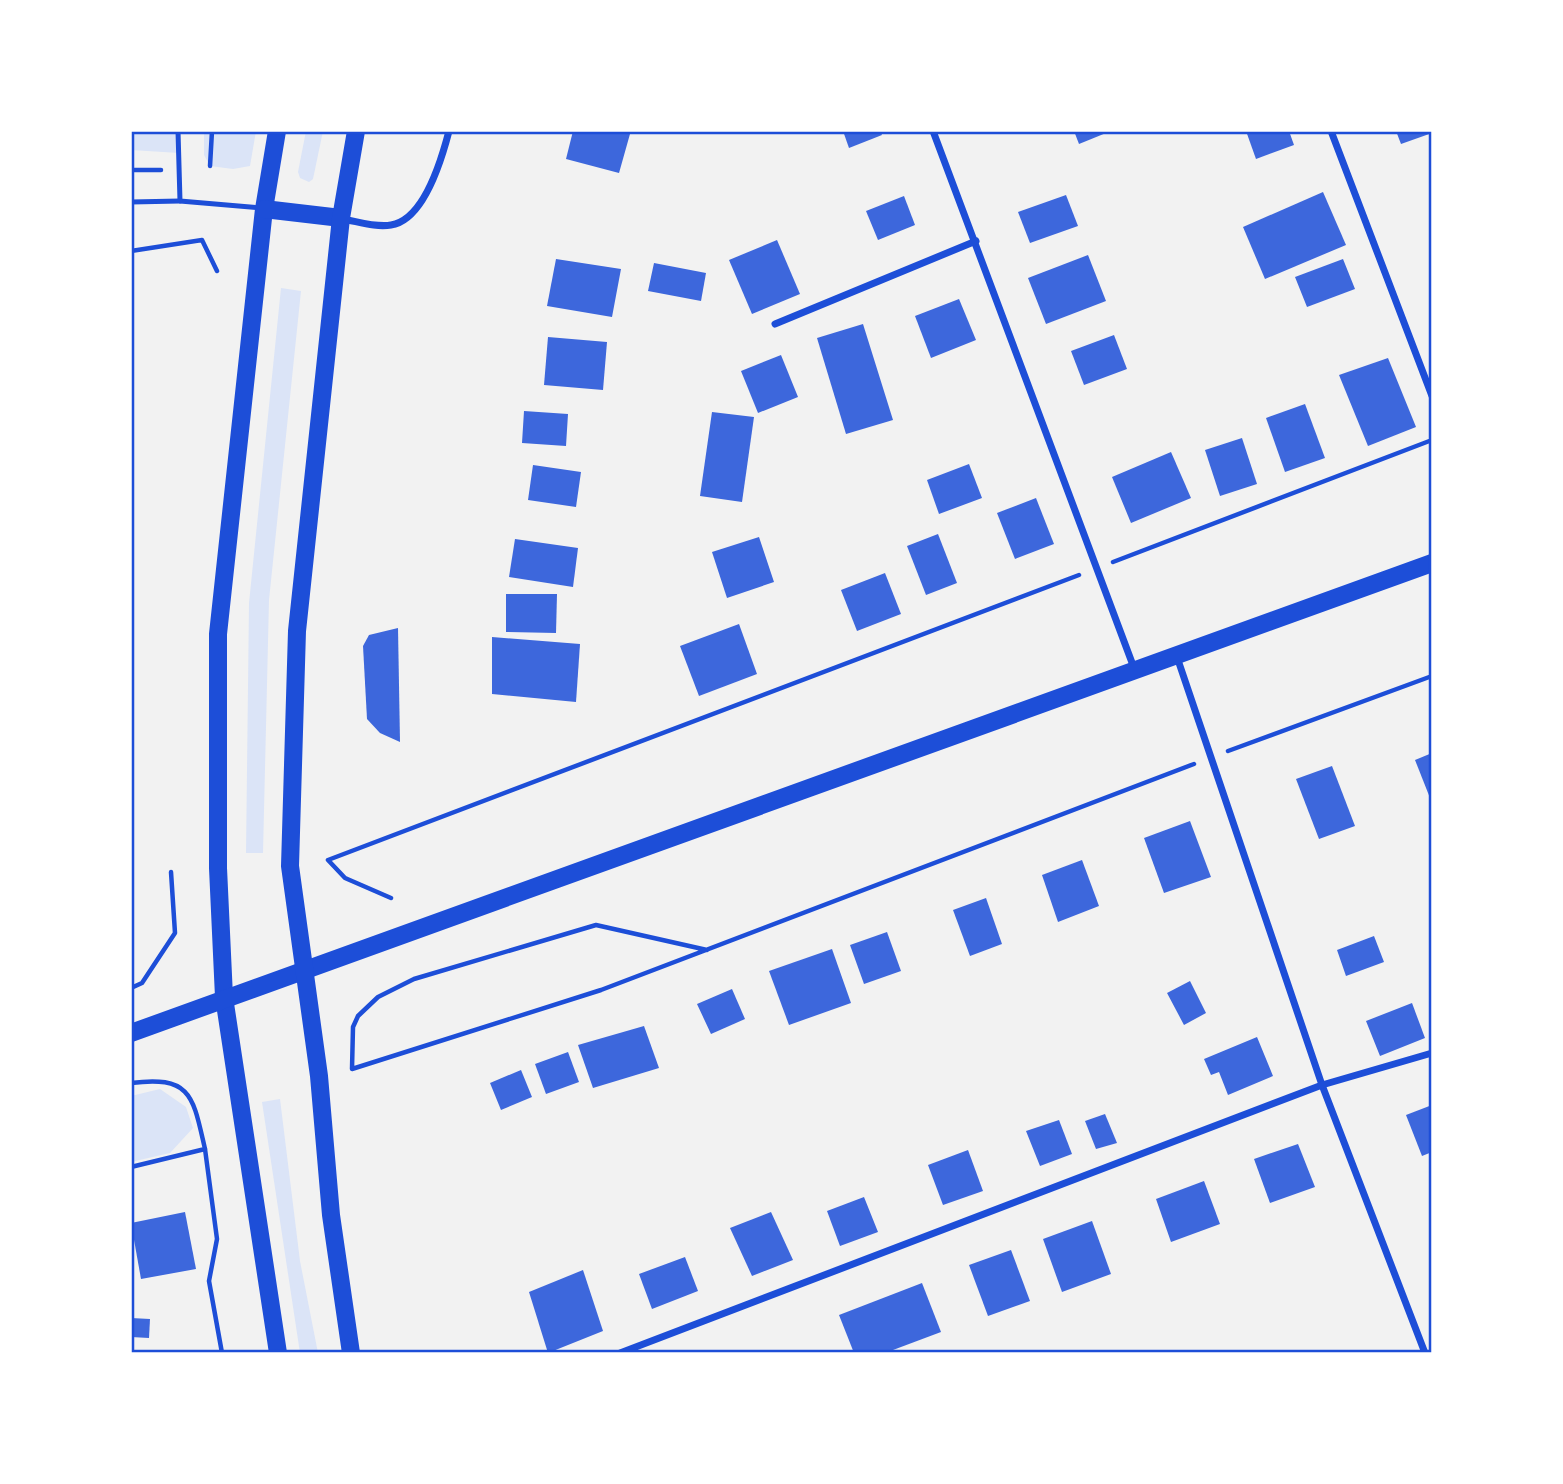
<svg xmlns="http://www.w3.org/2000/svg" width="1563" height="1484" viewBox="0 0 1563 1484" font-family="'Fira Sans Condensed',sans-serif">
<style>
.green{fill:#dbe4f7}
.building{fill:#3d67dc}
.lines{fill:none;stroke-linecap:round;stroke-linejoin:round}
.path{stroke:#1d4ed8;stroke-width:4.5}
.service{stroke:#1d4ed8;stroke-width:5}
.minor{stroke:#1d4ed8;stroke-width:7}
.primary{stroke:#1d4ed8;stroke-width:18}
.neatline{fill:none;stroke:#1d4ed8;stroke-width:2.5}
</style>
<rect width="100%" height="100%" fill="#f2f2f2"/>
<g class="green">
<path d="M131 131H178L179 153 131 150Z"/>
<path d="M204 131H256L250 166 233 169 210 166 204 155Z"/>
<path d="M306 131H323L313 179 309 182 300 178 298 172Z"/>
<path d="M281 288 301 291 269 600 263 853H246L249 603Z"/>
<path d="M160 1089 186 1107 193 1128 170 1153 131 1162V1096Z"/>
<path d="M280 1099 300 1261 318 1353H300L262 1102Z"/>
</g>
<g class="building">
<path d="M573 131 630 134 619 173 566 159Z"/>
<path d="M843 131H880L882 135 849 148Z"/>
<path d="M1074 131H1111L1079 144Z"/>
<path d="M1246 131H1289L1294 145 1256 159Z"/>
<path d="M1396 131H1432V133L1401 144Z"/>
<path d="M1323 192 1346 245 1265 279 1243 227Z"/>
<path d="M1066 195 1078 226 1030 243 1018 212Z"/>
<path d="M904 196 915 225 878 240 866 211Z"/>
<path d="M777 240 800 294 752 314 729 260Z"/>
<path d="M1088 255 1106 301 1046 324 1028 278Z"/>
<path d="M556 259 621 269 612 317 547 306Z"/>
<path d="M1343 259 1355 289 1307 307 1295 277Z"/>
<path d="M654 263 706 273 701 301 648 291Z"/>
<path d="M959 299 976 340 931 358 915 316Z"/>
<path d="M863 324 893 420 846 434 817 338Z"/>
<path d="M1114 335 1127 369 1084 385 1071 351Z"/>
<path d="M548 337 607 342 603 390 544 385Z"/>
<path d="M781 355 798 397 758 413 741 371Z"/>
<path d="M1388 358 1416 427 1368 446 1339 375Z"/>
<path d="M1305 404 1325 458 1285 472 1266 418Z"/>
<path d="M524 411 568 414 566 446 522 443Z"/>
<path d="M712 412 754 417 742 502 700 496Z"/>
<path d="M1242 438 1257 484 1220 496 1205 450Z"/>
<path d="M1171 452 1191 498 1131 523 1112 477Z"/>
<path d="M969 464 982 498 939 514 927 480Z"/>
<path d="M533 465 581 472 576 507 528 500Z"/>
<path d="M1036 498 1054 544 1015 559 997 513Z"/>
<path d="M938 534 957 583 926 595 907 546Z"/>
<path d="M759 537 774 582 727 598 712 552Z"/>
<path d="M515 539 578 548 573 587 509 577Z"/>
<path d="M885 573 901 614 857 631 841 590Z"/>
<path d="M506 594H557L556 633 506 632Z"/>
<path d="M739 624 757 674 699 696 680 646Z"/>
<path d="M398 628 400 742 380 733 367 719 363 646 369 635Z"/>
<path d="M492 637 580 644 576 702 492 694Z"/>
<path d="M1432 753V803L1415 760Z"/>
<path d="M1332 766 1355 826 1319 839 1296 779Z"/>
<path d="M1190 821 1211 877 1164 893 1144 838Z"/>
<path d="M1082 860 1099 906 1058 922 1042 875Z"/>
<path d="M986 898 1002 944 970 956 953 910Z"/>
<path d="M887 932 901 971 864 984 850 945Z"/>
<path d="M1374 936 1384 962 1346 976 1337 950Z"/>
<path d="M832 949 851 1003 789 1025 769 971Z"/>
<path d="M1190 981 1206 1013 1184 1025 1167 993Z"/>
<path d="M732 989 745 1019 711 1034 697 1004Z"/>
<path d="M1412 1003 1425 1038 1380 1056 1366 1021Z"/>
<path d="M644 1026 659 1068 593 1088 578 1045Z"/>
<path d="M1257 1037 1273 1076 1228 1095 1219 1072 1211 1075 1204 1059Z"/>
<path d="M568 1052 579 1082 546 1094 535 1064Z"/>
<path d="M521 1070 532 1097 501 1110 490 1083Z"/>
<path d="M1432 1105V1152L1422 1156 1406 1115Z"/>
<path d="M1105 1114 1117 1143 1096 1149 1085 1121Z"/>
<path d="M1059 1120 1072 1154 1040 1166 1026 1131Z"/>
<path d="M1298 1144 1315 1187 1270 1203 1254 1159Z"/>
<path d="M968 1150 983 1191 943 1205 928 1165Z"/>
<path d="M1204 1181 1220 1224 1171 1242 1156 1199Z"/>
<path d="M864 1197 878 1232 840 1246 827 1211Z"/>
<path d="M185 1212 196 1269 141 1279 131 1223Z"/>
<path d="M771 1212 793 1260 752 1276 730 1228Z"/>
<path d="M1092 1221 1111 1274 1062 1292 1043 1239Z"/>
<path d="M1011 1250 1030 1301 988 1316 969 1265Z"/>
<path d="M685 1257 698 1291 652 1309 639 1274Z"/>
<path d="M583 1270 603 1331 548 1353 529 1292Z"/>
<path d="M922 1283 941 1332 885 1353H854L839 1315Z"/>
<path d="M131 1318 150 1319 149 1338 131 1337Z"/>
</g>
<g class="lines">
<g class="path">
<path d="M210 166 212 131"/>
<path d="M131 170H161"/>
<path d="M131 251 202 240 217 271"/>
<path d="M1113 562 1432 440"/>
<path d="M1228 751 1432 676"/>
<path d="M391 898 345 878 328 860 1079 575"/>
<path d="M707 950 596 925 414 979 378 997 358 1016 353 1027 352 1069 601 990 1194 764"/>
<path d="M131 988 142 983 175 933 171 872"/>
<path d="M131 1083C192 1075 193 1097 205 1149L131 1167"/>
<path d="M205 1149 217 1239 209 1281 222 1353"/>
</g>
<g class="service">
<path d="M178 131 180 201 261 208"/>
<path d="M131 202 180 201"/>
</g>
<g class="minor">
<path d="M933 131 1134 668"/>
<path d="M1331 131 1432 396"/>
<path d="M342 219C356 221 376 228 391 225 424 220 442 158 449 131"/>
<path d="M775 324 976 241"/>
<path d="M1177 657 1322 1085 1425 1353"/>
<path d="M620 1353 1322 1085 1432 1053"/>
</g>
<g class="primary">
<path d="M277 131 264 209 218 634V868L224 997 278 1353"/>
<path d="M264 209 341 218"/>
<path d="M131 1033 1432 563"/>
<path d="M351 1353 331 1215 319 1076 290 866 297 631 341 218 356 131"/>
</g>
</g>
<rect width="1563" height="1484" fill="none" stroke="#ffffff" stroke-width="266"/>
<rect x="133" y="133" width="1297" height="1218" class="neatline"/>
</svg>
